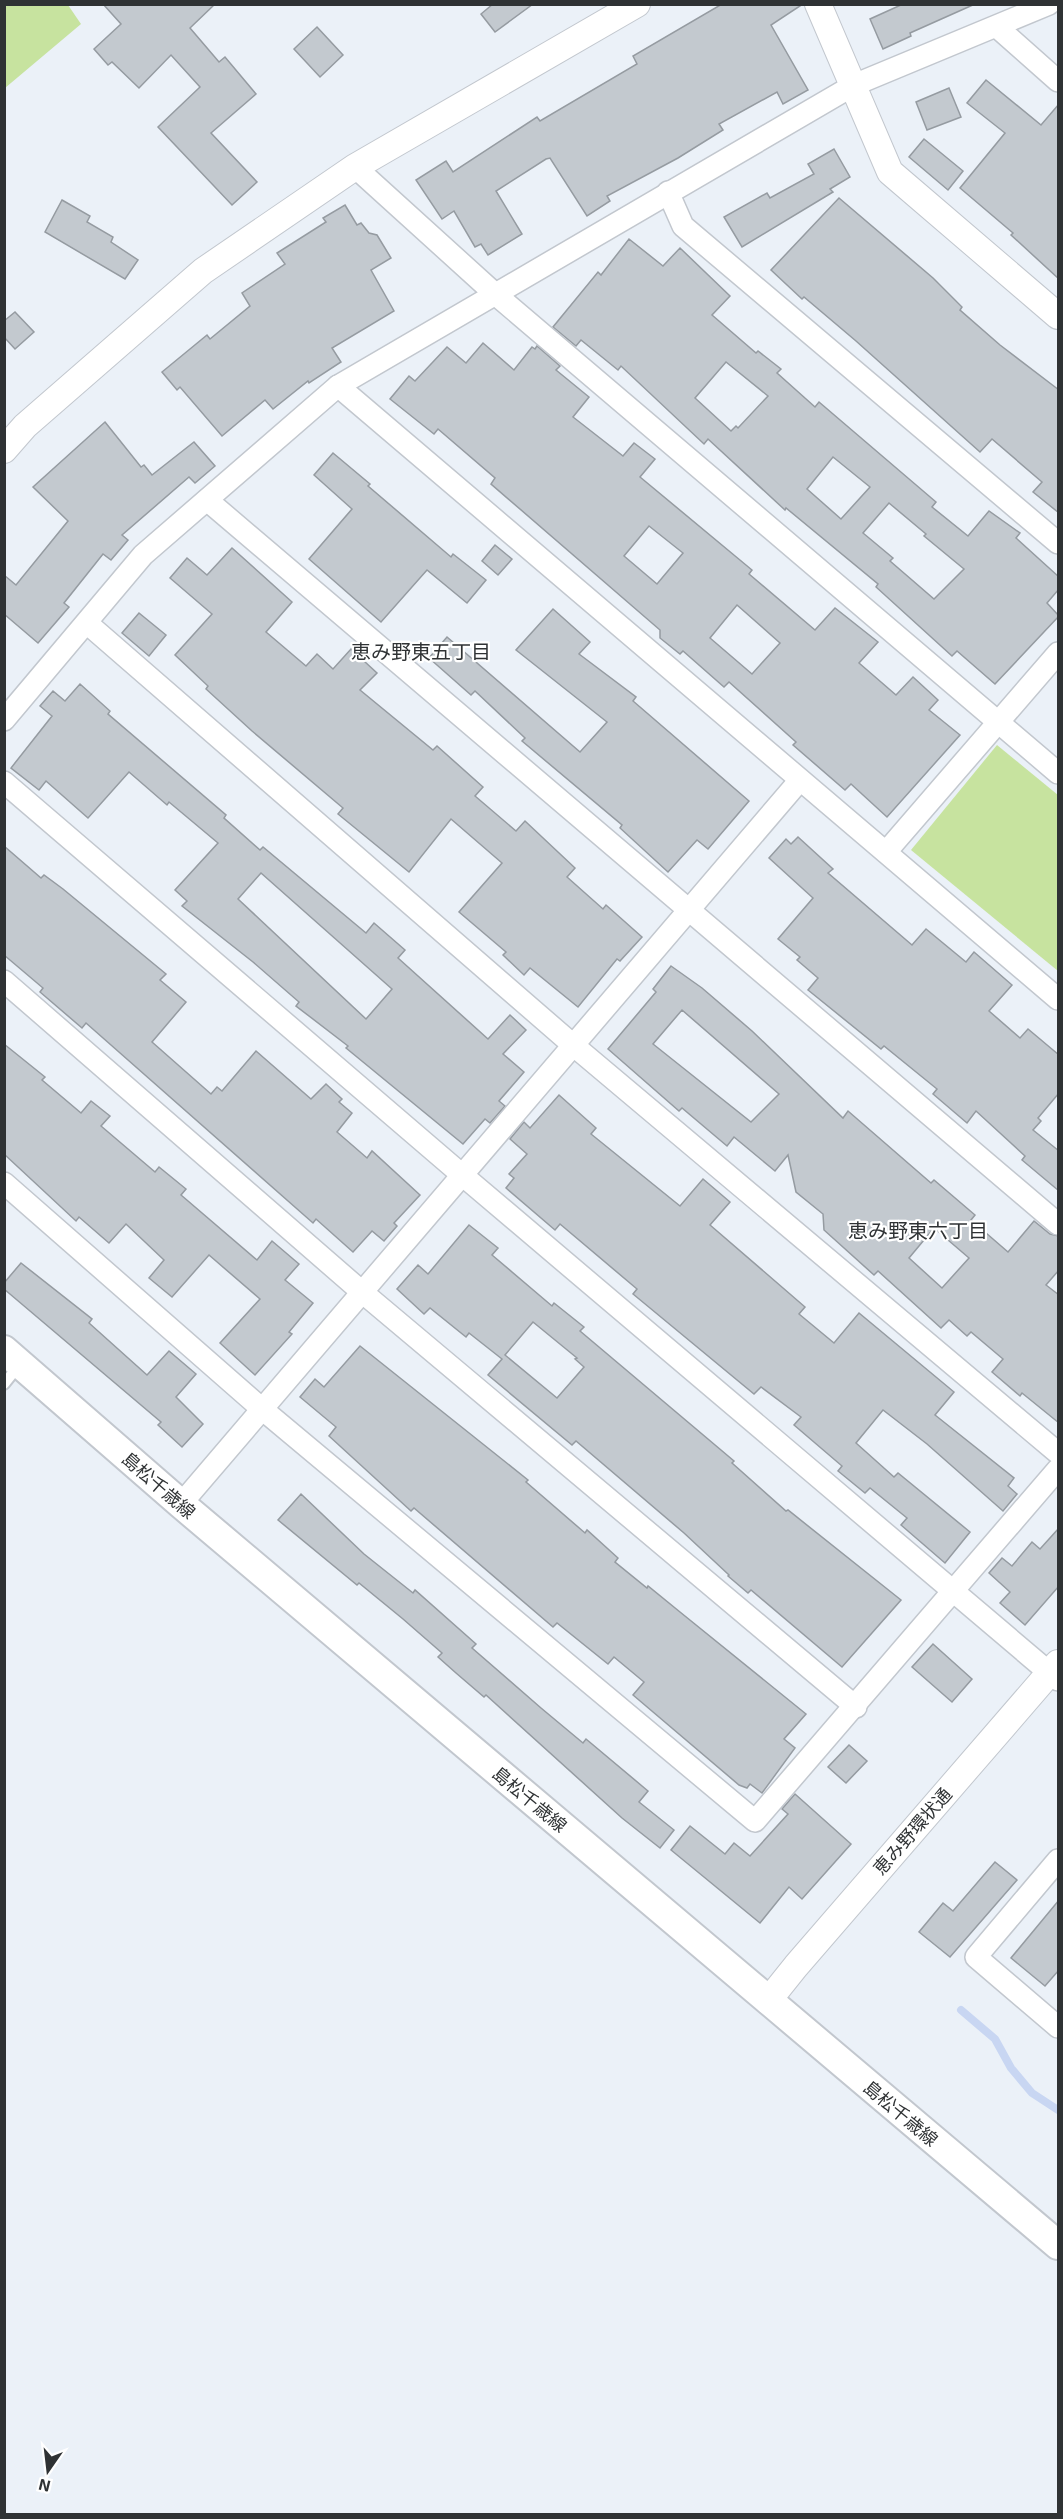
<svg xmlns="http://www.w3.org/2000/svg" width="1063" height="2519" viewBox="0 0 1063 2519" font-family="'Exo 2','Noto Sans JP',sans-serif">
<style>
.green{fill:#c7e39f}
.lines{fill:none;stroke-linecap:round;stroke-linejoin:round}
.stream{stroke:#c8d6f2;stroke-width:8}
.building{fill:#c3c9cf;stroke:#959ba1;stroke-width:1.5;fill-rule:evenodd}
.service-casing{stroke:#c2c7ce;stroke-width:14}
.minor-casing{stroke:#c2c7ce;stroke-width:24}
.tertiary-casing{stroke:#c2c7ce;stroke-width:28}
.secondary-casing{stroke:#c2c7ce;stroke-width:32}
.service{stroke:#fff;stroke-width:10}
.minor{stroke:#fff;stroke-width:21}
.tertiary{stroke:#fff;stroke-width:26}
.secondary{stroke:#fff;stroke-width:28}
.labels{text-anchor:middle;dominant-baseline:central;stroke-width:4.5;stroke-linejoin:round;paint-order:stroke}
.street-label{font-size:18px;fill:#2f3234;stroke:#fff}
.neighbourhood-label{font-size:20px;fill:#2f3234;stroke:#fff}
</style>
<rect width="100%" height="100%" fill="#ebf1f8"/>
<g class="green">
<path d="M5 4 68 5 81 24 5 88Z"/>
<path d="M997 745 1058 795V971L911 850Z"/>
</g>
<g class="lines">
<path class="stream" d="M961 2010 995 2039 1011 2068 1032 2093 1058 2110"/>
</g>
<g class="building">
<path d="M103 4H215L190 28 219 62 225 57 256 94 211 133 257 182 232 205 158 127 200 87 171 55 139 88 112 62 108 65 94 49 121 24Z"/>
<path d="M493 4H533L495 32 481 14Z"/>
<path d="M722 4H803L771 25 808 90 783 104 777 92 719 124 723 130 678 158 607 196 610 201 587 216 550 158 546 159 496 191 522 234 488 255 481 244 475 247 454 211 442 219 416 180 446 161 453 172 537 117 540 121 637 64 633 56Z"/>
<path d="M903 4H975L910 33 911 36 883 49 870 19Z"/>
<path d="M317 27 343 55 320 77 294 49Z"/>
<path d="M986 80 1041 125 1059 104V279L1011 235 1013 233 960 188 1005 133 967 103Z"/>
<path d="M949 88 961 117 927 130 916 102Z"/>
<path d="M924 139 963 171 948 190 909 157Z"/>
<path d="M834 149 850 177 830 189 833 192 742 247 724 217 767 193 770 198 814 174 808 164Z"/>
<path d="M839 198 933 278 962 307 960 310 1000 345 1059 390V513L1033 492 1042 482 992 439 980 452 856 341 804 297 802 299 771 270Z"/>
<path d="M62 200 90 216 87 222 113 237 111 242 138 260 125 279 45 232Z"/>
<path d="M345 205 357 225 361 223 369 233 377 235 391 258 371 270 394 311 332 348 341 362 309 383 308 381 273 409 265 400 222 436 180 387 177 390 162 372 207 335 210 339 250 306 242 293 285 264 277 253 326 222 323 218Z"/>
<path d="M629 239 663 266 680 248 730 296 712 315 756 353 758 351 781 369 777 373 815 407 819 402 936 502 932 507 968 536 989 511 1020 533 1016 538 1059 577V589L1047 603 1059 616 995 684 957 651 952 656 876 587 878 584 786 508 785 510 708 439 704 444 621 366 618 370 581 340 576 346 553 327 598 272 601 275ZM726 362 768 396 738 428 736 426 731 431 695 398ZM833 457 870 487 841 519 807 489ZM889 503 926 534 924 536 964 569 934 599 890 561 893 558 863 533Z"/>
<path d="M15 312 34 332 15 349 4 337V321Z"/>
<path d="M483 343 514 370 532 347 535 349 537 346 560 366 556 370 589 397 573 417 623 456 634 443 655 459 640 477 752 570 749 574 815 630 835 608 878 642 859 663 896 695 913 677 938 700 929 710 960 735 887 817 851 784 845 790 793 745 796 742 729 682 724 687 683 651 680 654 660 638V630L491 484 495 478 438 429 434 434 390 399 409 376 415 381 447 347 466 363ZM649 526 683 553 657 584 624 556ZM737 605 780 643 752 674 710 638Z"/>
<path d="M105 422 141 467 144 465 152 475 194 442 215 466 195 483 189 477 122 535 128 540 111 560 103 554 64 603 69 607 38 643 4 614V575L16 585 68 521 33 487Z"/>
<path d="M333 453 370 484 368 486 451 557 453 554 486 580 467 603 427 570 381 622 309 559 352 509 314 475Z"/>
<path d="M495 545 512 559 498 575 482 561Z"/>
<path d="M232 548 292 602 266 632 306 666 317 654 333 669 351 649 377 673 360 690 433 750 437 746 483 787 475 796 516 831 525 821 575 868 567 877 603 909 606 905 642 937 620 961 617 959 578 1007 530 968 524 975 503 955 506 952 459 912 502 863 451 819 409 872 338 814 343 808 252 731 206 689 208 686 175 655 212 614 170 578 187 558 207 575Z"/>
<path d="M553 609 590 642 579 654 636 697 633 701 749 801 708 849 697 840 668 872 620 828 622 825 522 741 525 738 475 691 471 695 429 658 447 637 580 752 607 722 516 650Z"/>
<path d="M139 613 166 635 149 656 122 633Z"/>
<path d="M80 684 110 711 108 714 226 815 224 818 260 850 263 847 366 933 374 923 405 950 398 958 488 1039 510 1015 526 1030 503 1054 524 1072 499 1101 505 1106 490 1123 485 1119 463 1144 346 1048 348 1046 296 1006 299 1002 253 962 182 906 187 901 175 890 218 843 169 802 167 805 129 772 88 818 46 781 39 790 11 768 52 716 40 706 53 691 65 701ZM261 873 392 989 366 1019 238 899Z"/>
<path d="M798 837 833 869 828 873 912 945 926 929 966 962 974 952 1012 985 989 1011 1020 1038 1028 1029 1059 1055V1093L1038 1118 1041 1121 1033 1130 1059 1151V1191L1022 1160 1025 1156 976 1111 967 1123 933 1094 937 1089 884 1046 881 1049 808 990 818 978 797 960 800 957 778 939 813 898 769 858 786 839 791 844Z"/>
<path d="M4 846 41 878 44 875 63 889 166 974 160 980 186 1002 152 1042 211 1094 217 1087 222 1091 256 1051 311 1099 326 1084 342 1099 339 1102 352 1113 337 1132 367 1158 372 1151 420 1195 394 1223 397 1226 384 1241 372 1231 353 1252 316 1219 313 1223 86 1023 82 1028 40 992 43 988 4 955Z"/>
<path d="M671 966 702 988 752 1031 843 1118 848 1111 931 1183 934 1180 975 1215 971 1220 1008 1252 1034 1221 1050 1234 1059 1236V1270L1046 1285 1059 1295V1423L1022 1393 1020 1396 992 1372 1003 1359 971 1332 967 1336 949 1320 941 1328 878 1271 874 1275 824 1230 823 1214 796 1192 788 1155 775 1171 734 1137 727 1146 682 1108 679 1111 608 1049 656 992 653 989ZM682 1010 779 1094 751 1122 653 1044ZM934 1228 969 1258 942 1288 909 1258Z"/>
<path d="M4 1044 45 1077 42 1080 81 1113 91 1101 110 1116 101 1126 155 1172 159 1167 186 1189 181 1195 257 1260 272 1241 299 1264 285 1280 313 1303 289 1332 292 1334 255 1375 220 1343 260 1299 209 1255 172 1297 149 1278 164 1260 126 1224 109 1243 79 1217 76 1221 4 1154Z"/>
<path d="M559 1095 596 1128 591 1134 680 1206 703 1179 730 1202 710 1225 805 1307 799 1314 834 1343 859 1313 954 1392 935 1415 1014 1478 1008 1486 1017 1494 1003 1511 927 1444 883 1410 856 1443 894 1477 898 1473 970 1532 945 1563 901 1525 907 1518 870 1488 865 1493 838 1471 842 1466 794 1425 801 1417 761 1387 754 1394 633 1294 637 1289 560 1224 555 1230 506 1188 514 1178 509 1174 527 1154 510 1139 524 1122 530 1128Z"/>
<path d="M469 1225 498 1248 492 1255 552 1306 554 1303 584 1327 580 1331 734 1461 732 1463 786 1511 788 1510 901 1600 842 1667 751 1590 748 1593 728 1576 729 1575 684 1533 576 1441 572 1445 488 1375 502 1359 469 1333 466 1337 430 1308 424 1314 397 1289 418 1265 428 1274ZM533 1322 577 1358 575 1359 584 1367 557 1398 505 1355Z"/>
<path d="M21 1263 92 1319 89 1323 147 1375 169 1351 196 1374 176 1397 203 1424 182 1447 158 1425 161 1422 4 1289V1283Z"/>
<path d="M360 1346 528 1480 526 1482 585 1533 587 1530 618 1558 615 1562 647 1588 648 1586 680 1612 806 1714 784 1739 795 1748 762 1793 750 1784 747 1788 739 1785 633 1695 644 1682 614 1657 608 1664 557 1623 553 1627 414 1508 411 1511 329 1436 336 1427 300 1397 315 1379 324 1387Z"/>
<path d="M301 1494 364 1554 413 1593 415 1590 476 1644 472 1648 541 1708 583 1743 586 1739 648 1791 639 1802 674 1830 660 1848 622 1818 486 1695 484 1697 456 1673 438 1657 442 1653 403 1619 359 1583 357 1585 278 1520Z"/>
<path d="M1059 1528V1586L1025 1625 1000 1603 1010 1592 989 1573 1002 1558 1012 1566 1032 1542 1040 1549Z"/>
<path d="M933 1644 972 1679 952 1702 912 1667Z"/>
<path d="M849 1745 867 1761 846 1783 828 1767Z"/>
<path d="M795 1794 851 1844 802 1899 789 1887 760 1923 671 1850 690 1826 725 1854 734 1843 750 1856 788 1814 782 1809Z"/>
<path d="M995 1862 1017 1880 950 1957 919 1932 943 1903 953 1911Z"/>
<path d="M1059 1900V1970L1045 1986 1011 1958Z"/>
</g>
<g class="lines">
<g class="service-casing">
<path id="service" d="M4 1384 20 1364"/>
</g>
<g class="minor-casing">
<g id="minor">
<path d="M997 27 1058 81"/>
<path d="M355 167 494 293 1058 773"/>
<path d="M668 192 683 226 1058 543"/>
<path d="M338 386 1058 999"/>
<path d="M207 500 1058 1224"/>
<path d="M88 624 573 1045 1058 1453"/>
<path d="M4 720 143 555 338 386 854 85 1049 4"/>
<path d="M4 782 461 1174 1058 1680"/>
<path d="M886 852 1058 653"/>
<path d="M4 981 362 1292 856 1707"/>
<path d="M4 1183 262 1409 755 1821 1058 1469"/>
<path d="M181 1504 800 780"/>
<path d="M1058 1860 976 1957 1058 2027"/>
</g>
</g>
<g class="tertiary-casing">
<g id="tertiary">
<path d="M818 4 890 172 1058 316"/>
<path d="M4 450 25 426 203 271 355 167 637 4"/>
<path d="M768 2001 796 1966 1058 1663"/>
</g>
</g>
<g class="secondary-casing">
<path id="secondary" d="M4 1350 181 1504 1058 2245"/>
</g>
<use href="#service" class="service"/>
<use href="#minor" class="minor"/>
<use href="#tertiary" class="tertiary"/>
<use href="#secondary" class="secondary"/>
</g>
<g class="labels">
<g class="street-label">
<text transform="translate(159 1485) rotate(41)">島松千歳線</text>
<text transform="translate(530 1799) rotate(40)">島松千歳線</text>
<text transform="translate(912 1831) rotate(-49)">恵み野環状通</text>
<text transform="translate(901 2113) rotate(40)">島松千歳線</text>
</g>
<g class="neighbourhood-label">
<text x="421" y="651">恵み野東五丁目</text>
<text x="918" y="1230">恵み野東六丁目</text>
</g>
</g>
<rect width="1063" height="2519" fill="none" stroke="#2f3234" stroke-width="12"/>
<g transform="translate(48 2471) rotate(194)" stroke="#ffffff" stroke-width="4.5" paint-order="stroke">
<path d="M0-4.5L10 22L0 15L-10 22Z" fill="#2f3234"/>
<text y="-9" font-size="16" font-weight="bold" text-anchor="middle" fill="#2f3234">N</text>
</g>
</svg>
